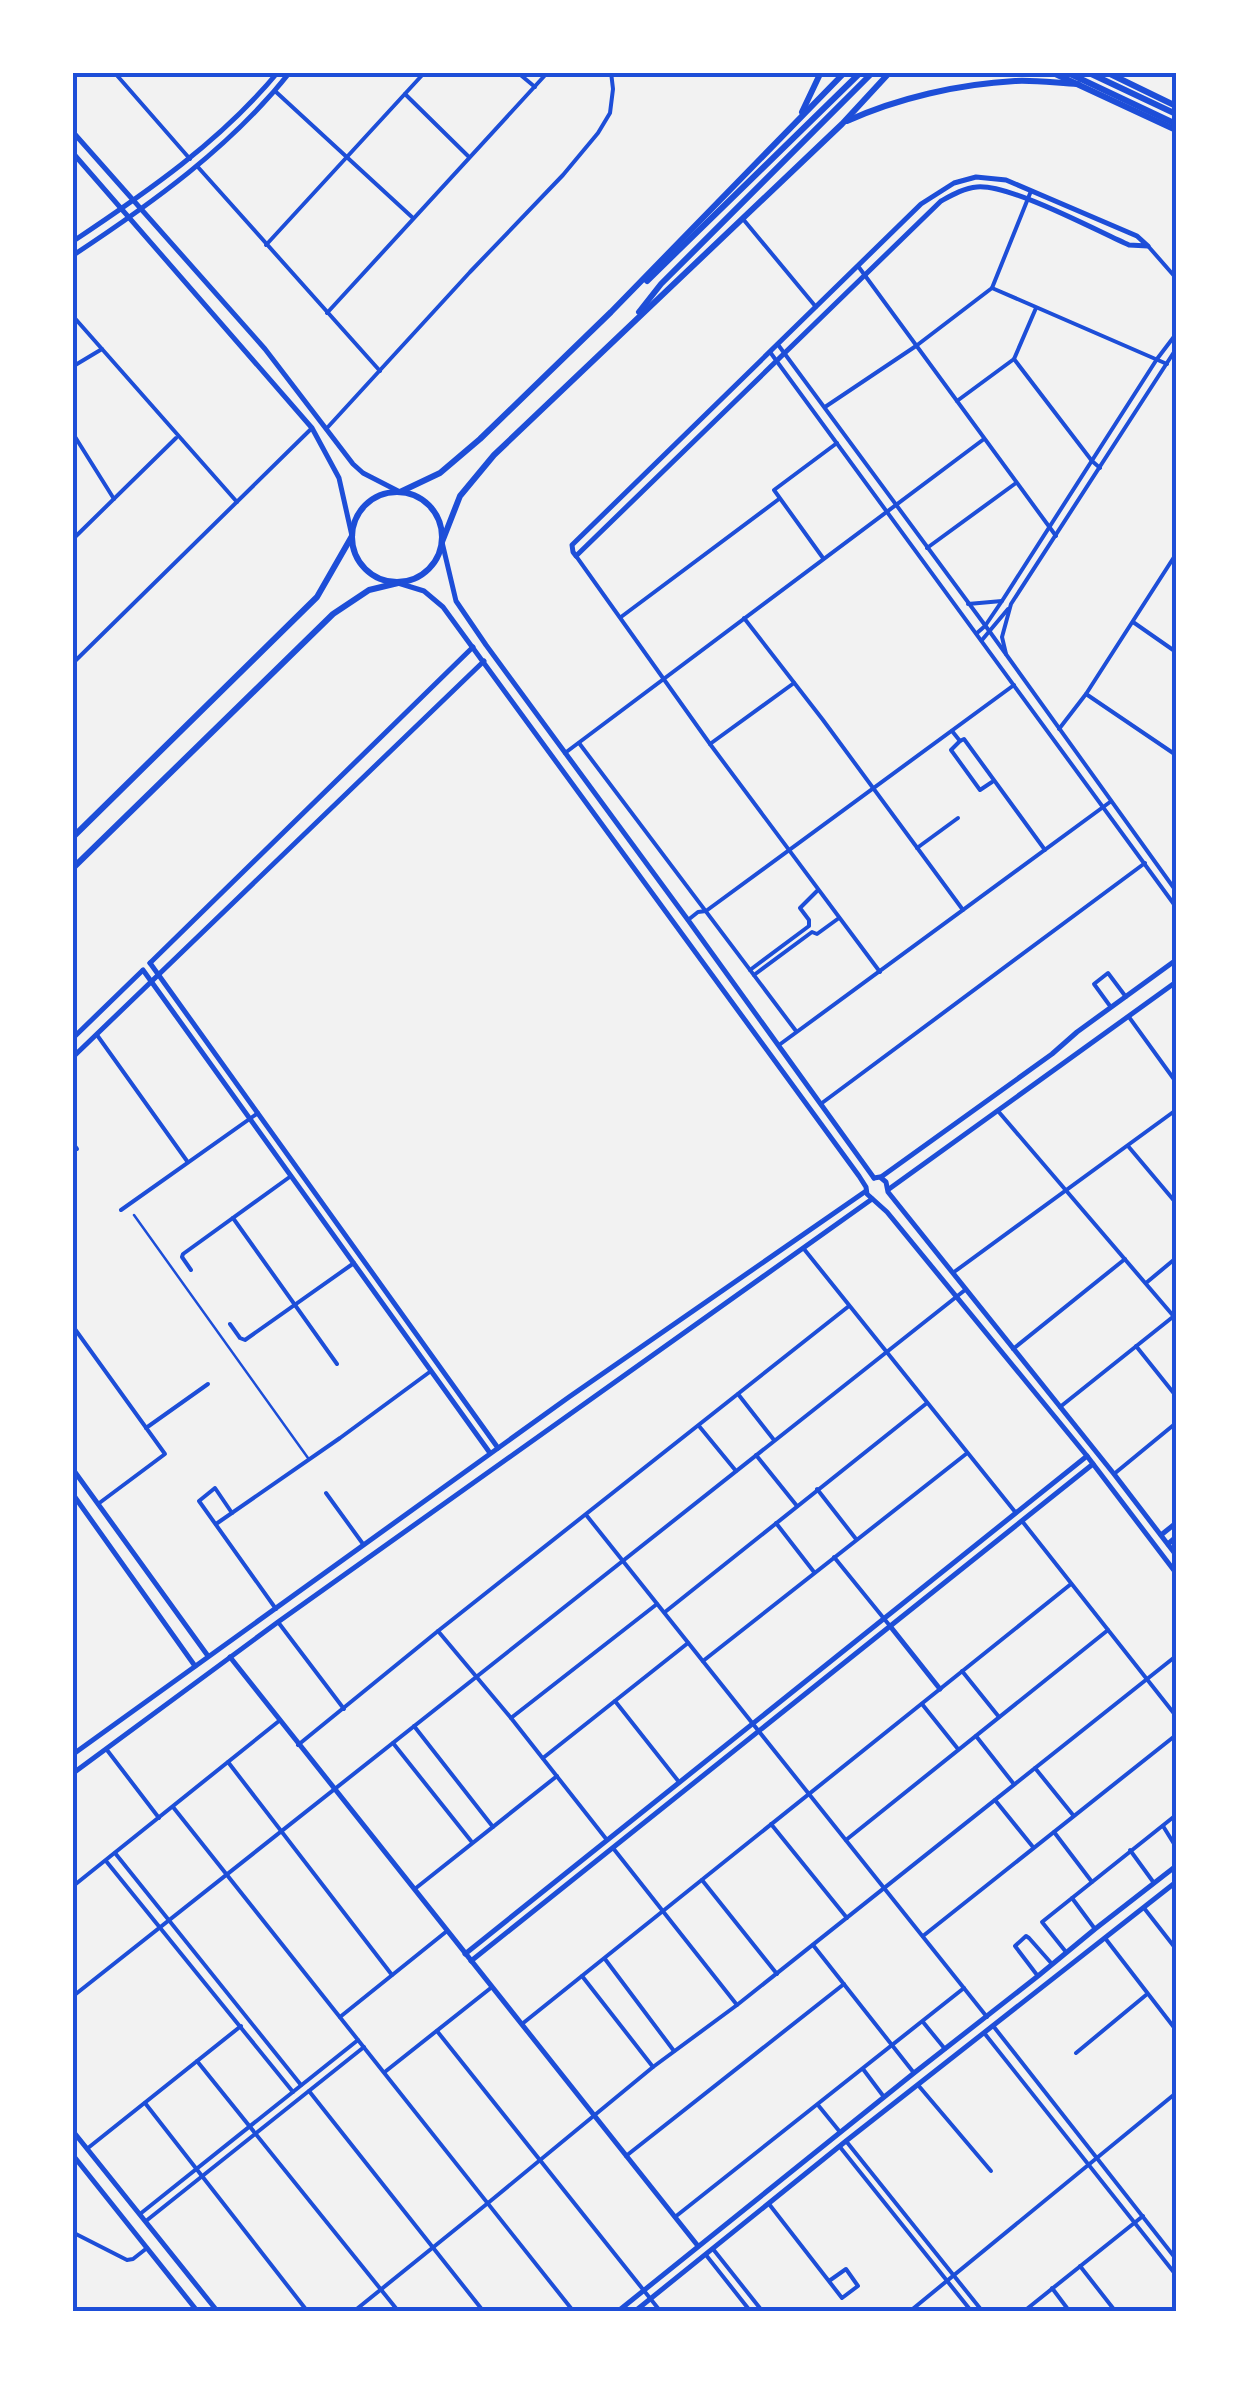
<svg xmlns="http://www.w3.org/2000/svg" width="1249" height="2384" viewBox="0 0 1249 2384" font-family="'Space Grotesk',sans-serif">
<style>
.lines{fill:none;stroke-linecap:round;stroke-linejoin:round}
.pedestrian{stroke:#1d4ed8;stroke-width:2.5}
.minor{stroke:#1d4ed8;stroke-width:4}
.tertiary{stroke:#1d4ed8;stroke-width:5}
.secondary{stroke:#1d4ed8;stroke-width:5}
.primary{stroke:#1d4ed8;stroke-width:6}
.trunk{stroke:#1d4ed8;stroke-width:6}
.neatline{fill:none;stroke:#1d4ed8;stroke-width:4}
</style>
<rect width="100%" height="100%" fill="#f2f2f2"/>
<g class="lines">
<path class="pedestrian" d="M134 1215 308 1458"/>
<g class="minor">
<path d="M114 72 190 159"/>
<path d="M517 72 535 87"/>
<path d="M275 91 413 218"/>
<path d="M405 94 469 157"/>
<path d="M197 166 380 371"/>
<path d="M743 219 816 307"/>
<path d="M266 245 425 72"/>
<path d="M1148 246 1176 278"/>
<path d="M858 266 1056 536"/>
<path d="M992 288 1031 191"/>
<path d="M327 313 548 72"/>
<path d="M72 315 237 502"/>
<path d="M779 346 990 632 1176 891"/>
<path d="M770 352 1176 907"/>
<path d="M1014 359 1036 308"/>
<path d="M72 367 102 349"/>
<path d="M957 401 1014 359 1092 461 1100 468"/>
<path d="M825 407 916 346 992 288 1167 364"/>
<path d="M327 428 470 272 563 175 598 133 610 113 613 89 611 72"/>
<path d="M72 432 114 499"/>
<path d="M72 540 176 438"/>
<path d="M927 548 1016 483"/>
<path d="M576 556 710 744 880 972"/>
<path d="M823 558 774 490 837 443"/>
<path d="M968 604 1002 601"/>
<path d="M621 617 779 499"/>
<path d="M744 618 823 720 963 910"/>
<path d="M1133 622 1176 652"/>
<path d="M977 633 985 626 1002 601 1157 359 1176 334"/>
<path d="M982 640 1008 609"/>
<path d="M1006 654 1002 637 1011 604 1176 349"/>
<path d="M72 664 311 429"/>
<path d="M1086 694 1176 755"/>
<path d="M1059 729 1086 694 1176 554"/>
<path d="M952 731 960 741 964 739 1045 850"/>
<path d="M960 741 951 750 980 790 992 782"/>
<path d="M579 743 796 1031"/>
<path d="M710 744 794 683"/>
<path d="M565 753 984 439"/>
<path d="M917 848 958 818"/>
<path d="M688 920 698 912 706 911 1014 685"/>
<path d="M750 970 809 926V920L800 908 818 890"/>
<path d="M754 975 812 932 817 934 839 918"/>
<path d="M1110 1006 1094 984 1108 973 1126 997"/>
<path d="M1129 1017 1176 1082"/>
<path d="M97 1035 187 1161"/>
<path d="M779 1045 1110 802"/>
<path d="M822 1103 1145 863"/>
<path d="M998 1111 1176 1319"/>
<path d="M72 1142 77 1149"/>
<path d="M1128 1146 1176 1203"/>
<path d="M121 1210 258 1113"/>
<path d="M233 1218 337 1364"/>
<path d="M804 1249 1016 1513"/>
<path d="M191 1270 182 1257 183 1254 291 1176"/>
<path d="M954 1272 1176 1110"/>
<path d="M1146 1283 1176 1258"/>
<path d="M230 1324 240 1338 245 1340 354 1263"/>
<path d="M72 1325 165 1454 98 1504"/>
<path d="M1136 1346 1176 1396"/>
<path d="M1013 1349 1125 1259"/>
<path d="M738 1394 774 1440"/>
<path d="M1060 1407 1174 1316"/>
<path d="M699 1426 736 1471"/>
<path d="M146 1428 208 1384"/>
<path d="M756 1455 797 1506"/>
<path d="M1114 1474 1176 1423"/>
<path d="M817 1489 856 1539"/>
<path d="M326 1493 363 1544"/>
<path d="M232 1513 215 1488 199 1501 276 1609"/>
<path d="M587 1516 987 2017"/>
<path d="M1022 1521 1176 1716"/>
<path d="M776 1523 814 1572"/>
<path d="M216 1524 340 1438 431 1371"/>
<path d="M834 1557 890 1626"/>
<path d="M665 1612 927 1403"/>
<path d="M278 1622 344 1709"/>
<path d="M438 1631 511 1718 607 1840"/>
<path d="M703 1661 966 1454"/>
<path d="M962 1671 999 1717"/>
<path d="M615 1701 679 1782"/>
<path d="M922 1704 958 1749"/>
<path d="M511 1718 657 1604"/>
<path d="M414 1726 493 1827"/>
<path d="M976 1736 1013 1783"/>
<path d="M393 1743 471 1841"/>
<path d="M298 1745 438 1631 849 1306"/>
<path d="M107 1750 159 1818"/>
<path d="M543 1758 688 1643"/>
<path d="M228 1762 392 1975"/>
<path d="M1035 1768 1073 1815"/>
<path d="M995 1800 1033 1847"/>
<path d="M173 1807 574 2312"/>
<path d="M771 1824 847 1918"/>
<path d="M1163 1826 1176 1847"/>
<path d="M1054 1832 1092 1882"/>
<path d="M846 1840 1108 1630"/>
<path d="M613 1848 737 2005"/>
<path d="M1130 1850 1154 1883"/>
<path d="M115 1853 301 2085"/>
<path d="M106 1861 293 2092"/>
<path d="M702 1880 777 1974"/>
<path d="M72 1887 279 1721"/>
<path d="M416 1888 557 1776"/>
<path d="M1072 1898 1095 1929"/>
<path d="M1144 1908 1176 1949"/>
<path d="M923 1936 1176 1735"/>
<path d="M1105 1938 1176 2030"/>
<path d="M813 1945 914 2073"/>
<path d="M1066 1952 1042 1922 1176 1815"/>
<path d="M605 1959 674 2051"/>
<path d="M1037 1975 1015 1946 1026 1936 1029 1938 1052 1964"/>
<path d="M582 1976 653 2067"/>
<path d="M72 1997 965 1290"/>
<path d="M340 2017 447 1931"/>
<path d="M923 2022 945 2049"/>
<path d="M522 2024 1071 1584"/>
<path d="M994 2027 1176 2259"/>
<path d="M437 2031 661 2312"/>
<path d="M985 2034 1176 2275"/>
<path d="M1076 2053 1146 1995"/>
<path d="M197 2061 399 2312"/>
<path d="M863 2069 884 2097"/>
<path d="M386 2071 492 1987"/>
<path d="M918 2085 991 2171"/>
<path d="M309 2091 484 2312"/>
<path d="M145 2103 308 2312"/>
<path d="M818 2105 840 2132"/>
<path d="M846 2141 983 2312"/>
<path d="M840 2147 972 2312"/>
<path d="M88 2148 241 2026"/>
<path d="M626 2156 844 1984"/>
<path d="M769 2204 842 2298 858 2286 846 2269 829 2281"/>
<path d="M140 2214 358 2040"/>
<path d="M675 2217 964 1988"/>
<path d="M146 2221 364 2047"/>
<path d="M72 2232 127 2260 133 2259 147 2248"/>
<path d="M713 2249 763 2312"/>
<path d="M706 2255 751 2312"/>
<path d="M1080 2266 1116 2312"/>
<path d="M1052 2288 1070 2312"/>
<path d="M353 2312 488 2203 653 2067 737 2005 1176 1656"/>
<path d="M909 2312 1176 2093"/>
<path d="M1023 2312 1143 2216"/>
</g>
<g class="tertiary">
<path d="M72 131 265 349 353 464 363 473 400 492"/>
<path d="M72 152 312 428 339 478 352 536"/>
<path d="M976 177 1006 180 1137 236 1148 246 1129 245C1095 230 1010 184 977 187 964 188 952 195 941 201L576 556 573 552 572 545 921 204 954 183Z"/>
<path d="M72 242C147 192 220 142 278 72"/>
<path d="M72 256C151 204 231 147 290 72"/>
<path d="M150 963 498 1448"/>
<path d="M150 963 473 647"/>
<path d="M143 970 490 1453"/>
<path d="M72 1039 142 971"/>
<path d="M72 1058 484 661"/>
<path d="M72 1468 208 1656"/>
<path d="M72 1493 195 1666"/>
<path d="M1161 1535 1176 1523"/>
<path d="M1168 1544 1176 1537"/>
<path d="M890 1626 940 1689"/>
<path d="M230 1657 698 2246"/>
<path d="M465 1954 1087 1456"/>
<path d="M471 1961 1093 1464"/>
<path d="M72 2130 218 2312"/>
<path d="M72 2154 198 2312"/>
<path d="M617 2312 914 2073 1038 1976 1095 1929 1176 1866"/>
<path d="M634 2312 846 2141 1176 1882"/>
</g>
<g class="secondary">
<path d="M442 542 456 601 486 645 688 920 874 1178"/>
<path d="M398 583 424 591 443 607 859 1176 866 1187 867 1194 887 1212 1087 1456 1176 1573"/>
<path d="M881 1177 1052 1054 1077 1032 1176 960"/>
<path d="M874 1178 880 1177 886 1182 888 1192 1114 1474 1176 1555"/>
<path d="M889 1189 1176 982"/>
<path d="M72 1755 569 1397 866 1191"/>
<path d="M72 1774 278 1622 872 1199"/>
</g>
<g class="primary">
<path d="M1051 72 1176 130"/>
<path d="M1106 72 1176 106"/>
</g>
<g class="trunk">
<path d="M1066 72 1176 124"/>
<path d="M1087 72 1176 114"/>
<path d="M802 112 821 72"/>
<path d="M847 121C898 98 959 84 1015 81 1035 80 1057 83 1078 84"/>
<path d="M647 281 861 72"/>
<path d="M639 312 661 284 873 72"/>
<circle cx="397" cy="537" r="45"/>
<path d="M400 492 440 473 480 439 611 312 845 72"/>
<path d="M442 542 460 496 494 455 842 124 890 72"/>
<path d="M72 838 317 597 352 536"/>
<path d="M72 869 333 614 369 590 398 583"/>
</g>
</g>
<rect width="1249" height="2384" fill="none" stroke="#ffffff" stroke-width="150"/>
<rect x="75" y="75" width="1099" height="2234" class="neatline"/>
</svg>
